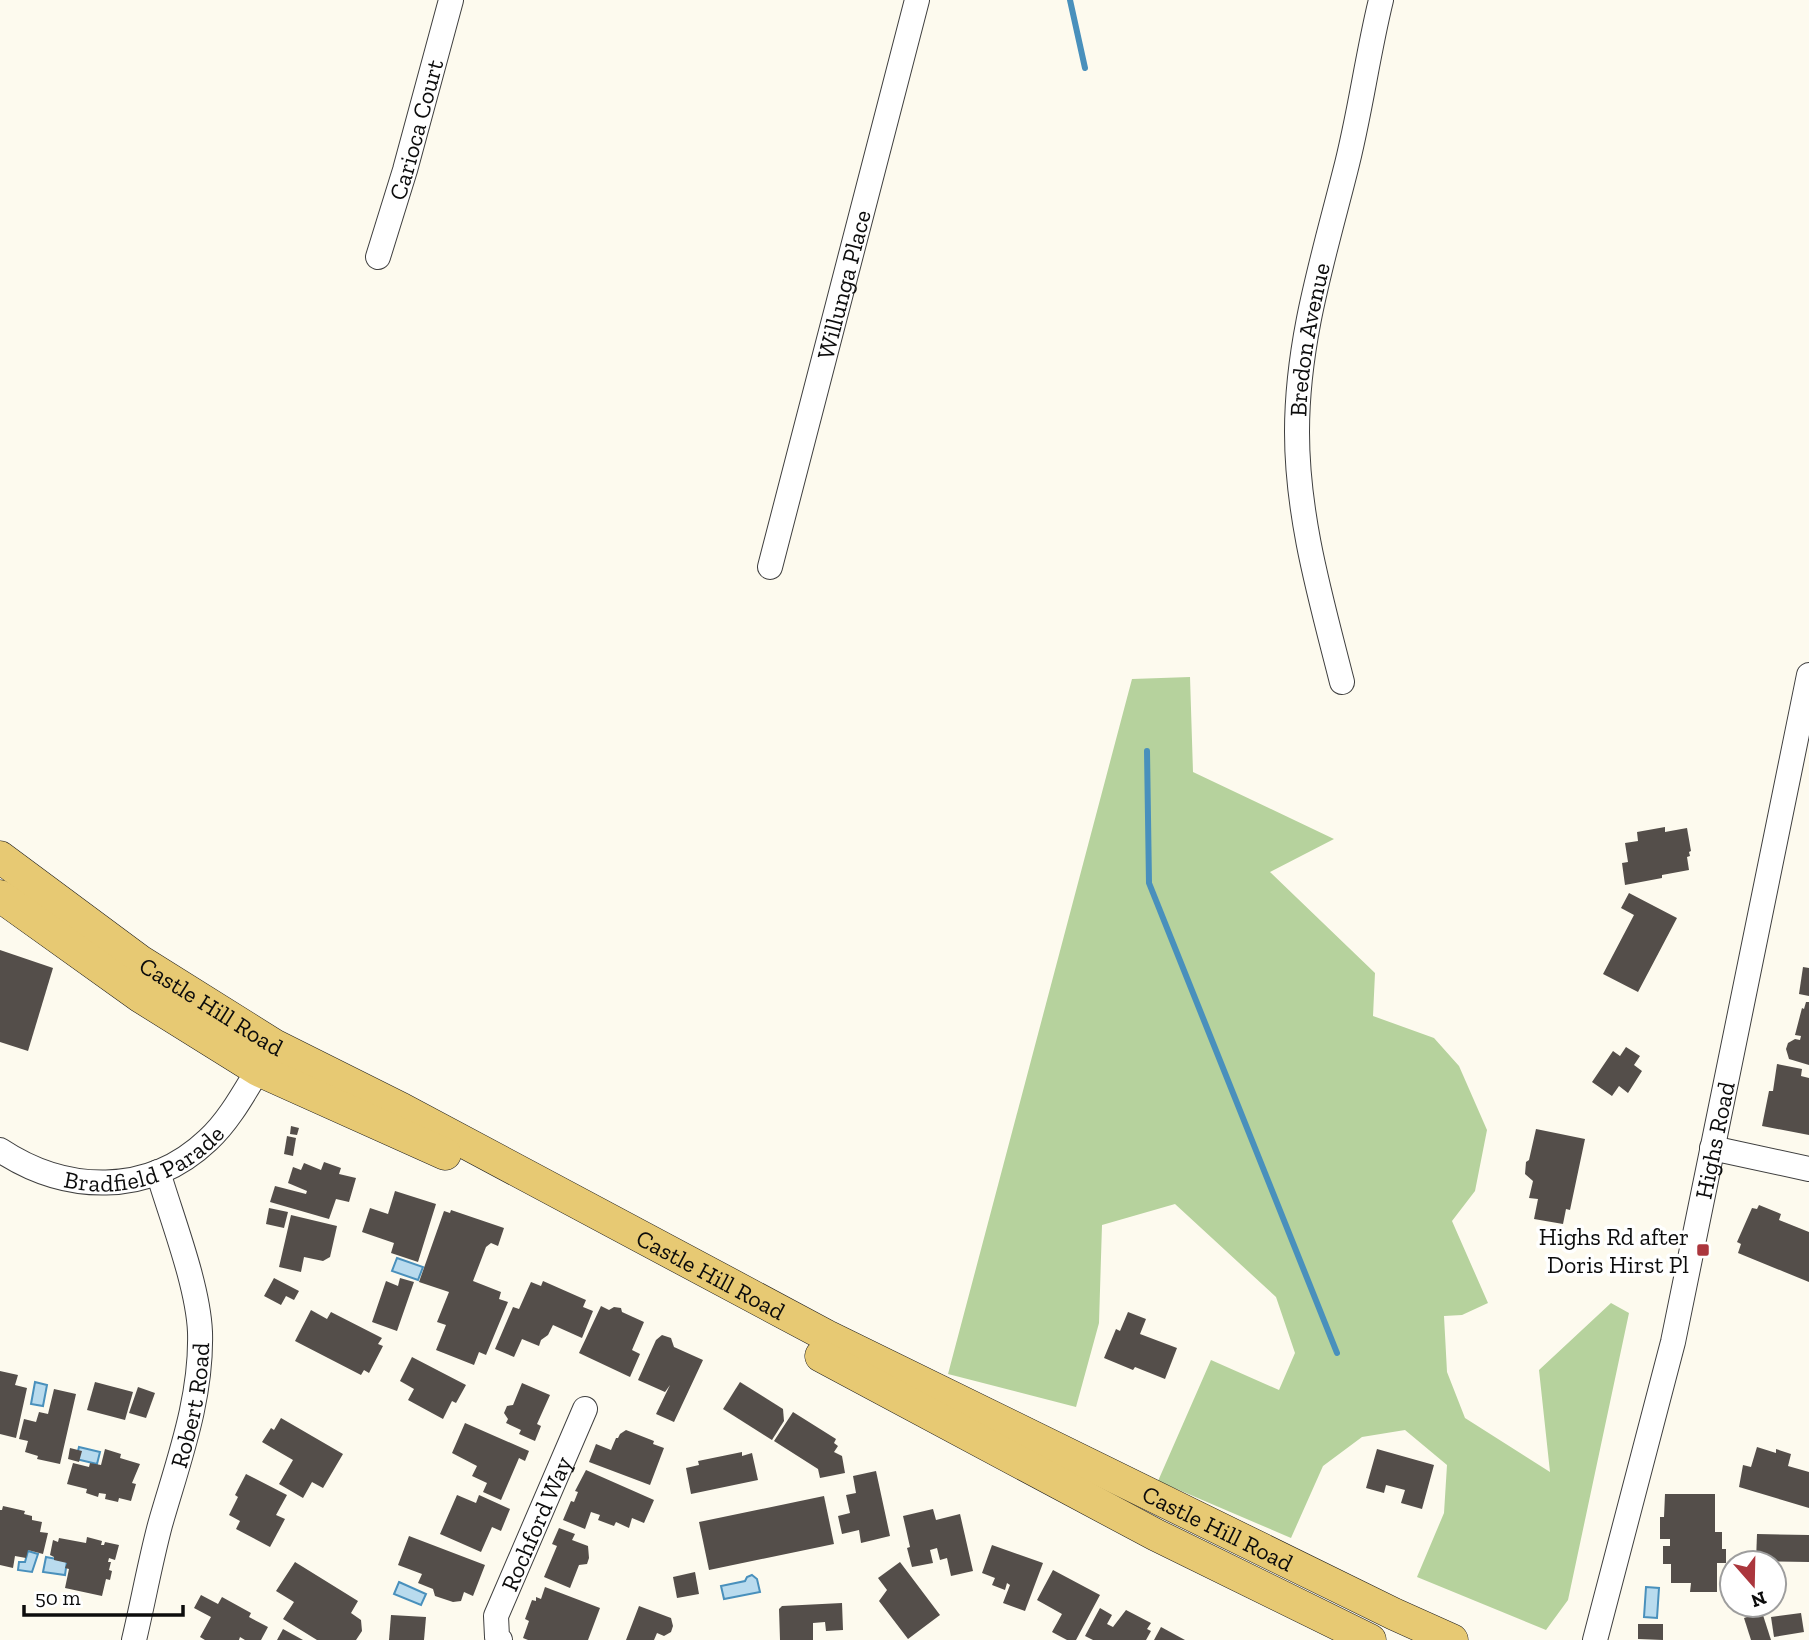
<svg xmlns="http://www.w3.org/2000/svg" width="1809" height="1640" viewBox="0 0 1809 1640" font-family="'Zilla Slab',serif">
<style>
.forest{fill:#b6d29d}
.water{fill:#b9dbee;stroke:#4990bc;stroke-width:2}
.lines{fill:none;stroke-linecap:round;stroke-linejoin:round}
.stream{stroke:#4990bc;stroke-width:6}
.building{fill:#544e4a}
.minor-casing{stroke:#3f3f3f;stroke-width:26}
.major-casing{stroke:#1d1d1d;stroke-width:33}
.minor{stroke:#fff;stroke-width:24}
.major{stroke:#e7c973;stroke-width:32}
.poi-dot{fill:#ab363d;stroke:#fff;stroke-width:2.5}
.labels{text-anchor:middle;dominant-baseline:central;stroke-width:7;stroke-linejoin:round;paint-order:stroke}
.street-label{font-size:24px;fill:#0c0c0c;stroke:#fff}
.poi-label{font-size:24px;fill:#0c0c0c;stroke:#fff;text-anchor:end}
</style>
<rect width="100%" height="100%" fill="#fdfaee"/>
<path class="forest" d="M1190 677 1193 772 1334 839 1270 872 1375 973 1373 1016 1434 1038 1459 1066 1487 1130 1475 1191 1452 1221 1488 1303 1462 1315 1444 1316 1447 1372 1465 1418 1550 1472 1539 1370 1611 1303 1629 1313 1568 1600 1546 1630 1417 1577 1444 1513 1447 1465 1405 1430 1362 1437 1323 1466 1291 1538 1158 1481 1211 1360 1279 1390 1295 1353 1276 1297 1175 1204 1102 1225 1099 1323 1076 1407 948 1374 1132 679Z"/>
<g class="water">
<path d="M397 1258 423 1267 418 1280 392 1271Z"/>
<path d="M35 1382 47 1385 43 1406 31 1404Z"/>
<path d="M79 1447 100 1452 97 1464 76 1459Z"/>
<path d="M28 1551 38 1554 32 1572 18 1570 19 1562H25Z"/>
<path d="M46 1557 67 1561 65 1575 43 1572Z"/>
<path d="M752 1575 757 1579 760 1592 724 1599 721 1586 745 1581 747 1577Z"/>
<path d="M399 1582 426 1594 421 1605 394 1594Z"/>
<path d="M1646 1587 1659 1588 1657 1618 1644 1617Z"/>
</g>
<g class="lines">
<g class="stream">
<path d="M1070 0 1085 68"/>
<path d="M1147 751 1149 883 1337 1353"/>
</g>
</g>
<g class="building">
<path d="M1665 827V832L1687 828 1691 851 1689 852 1690 856 1687 857 1689 870 1662 875V878L1625 885 1622 863 1628 862 1625 843 1638 841 1637 832Z"/>
<path d="M1629 893 1677 918 1638 992 1603 974 1634 915 1621 908Z"/>
<path d="M0 950 53 968 28 1051 0 1042Z"/>
<path d="M1803 967 1809 968V996L1799 994Z"/>
<path d="M1806 1002H1809V1065L1789 1059 1786 1049 1788 1043 1795 1039 1800 1040 1801 1036 1795 1035 1802 1008 1804 1009Z"/>
<path d="M1626 1047 1640 1056 1634 1065 1642 1071 1628 1093 1619 1086 1612 1096 1592 1082 1613 1051 1620 1056Z"/>
<path d="M1777 1064 1802 1069 1801 1076 1809 1078V1135L1762 1126 1769 1091H1773Z"/>
<path d="M291 1126 299 1128 297 1135 290 1134Z"/>
<path d="M1536 1129 1585 1139 1570 1210 1566 1209 1563 1224 1534 1219 1538 1199 1529 1198 1533 1181 1525 1174 1526 1162 1529 1160Z"/>
<path d="M287 1136 296 1138 293 1156 284 1154Z"/>
<path d="M324 1162 341 1168 339 1174 356 1178 349 1202 336 1199 329 1219 270 1202 275 1186 306 1194 307 1191 288 1183 293 1167 301 1170 304 1163 321 1170Z"/>
<path d="M395 1191 436 1204 418 1262 391 1253 394 1243 362 1232 370 1208 388 1214Z"/>
<path d="M1759 1205 1781 1214 1779 1220 1809 1232V1282L1738 1253 1741 1244 1737 1242 1752 1208 1757 1209Z"/>
<path d="M269 1208 288 1212 284 1228 266 1224Z"/>
<path d="M451 1210 504 1228 498 1246 491 1243 486 1247 473 1281 501 1292 499 1299 508 1302 486 1355 479 1352 474 1365 436 1350 446 1325 437 1322 449 1292 419 1282 444 1211 450 1213Z"/>
<path d="M291 1215 337 1226 330 1257 323 1261 304 1257 301 1272 279 1267Z"/>
<path d="M274 1278 299 1291 294 1300 286 1296 281 1305 264 1296Z"/>
<path d="M400 1278 414 1282 397 1331 372 1322 386 1281 398 1286Z"/>
<path d="M543 1281 586 1300 583 1307 593 1311 582 1338 553 1325 548 1335 541 1340 539 1346 522 1339 514 1357 495 1349 513 1307 519 1309 531 1282 541 1286Z"/>
<path d="M601 1306 609 1310 614 1307 621 1308 622 1312 644 1322 632 1350 640 1354 630 1377 579 1353Z"/>
<path d="M311 1310 327 1319 331 1312 382 1338 378 1344 383 1346 369 1373 364 1370 361 1375 295 1341Z"/>
<path d="M1128 1312 1146 1319 1140 1334 1177 1348 1165 1379 1135 1367 1133 1370 1104 1358 1116 1329 1120 1331Z"/>
<path d="M662 1335 671 1338 674 1347 703 1360 674 1422 656 1414 670 1385 665 1392 638 1380 656 1340Z"/>
<path d="M412 1357 466 1385 456 1403 452 1401 443 1419 408 1400 414 1389 400 1381Z"/>
<path d="M0 1371 18 1375 15 1385 27 1388 16 1438 0 1434Z"/>
<path d="M95 1382 133 1392 125 1420 87 1410Z"/>
<path d="M740 1382 783 1409 784 1421 772 1440 723 1409Z"/>
<path d="M522 1383 550 1395 537 1424 541 1426 535 1441 519 1434 521 1430 506 1423 508 1419 504 1413 507 1406 513 1405Z"/>
<path d="M138 1387 155 1393 146 1418 129 1413Z"/>
<path d="M54 1389 76 1394 60 1464 37 1459 38 1456 25 1452 28 1441 19 1439 24 1419 36 1422 39 1412 48 1414Z"/>
<path d="M793 1412 836 1439 834 1443 838 1446 834 1452 842 1456 845 1473 820 1478 818 1469 774 1441Z"/>
<path d="M281 1418 343 1454 323 1488 312 1482 303 1498 279 1484 293 1460 262 1442 271 1428 274 1430Z"/>
<path d="M465 1423 529 1451 525 1461 519 1458 501 1500 483 1492 487 1483 472 1476 477 1466 452 1453Z"/>
<path d="M626 1430 654 1441 653 1444 664 1448 650 1485 589 1462 596 1444 611 1450 616 1438H618L620 1434Z"/>
<path d="M1757 1447 1776 1453V1449L1791 1454 1788 1466 1809 1472V1508L1739 1487 1743 1465 1751 1467Z"/>
<path d="M70 1448 82 1451 79 1462 68 1459Z"/>
<path d="M105 1449 121 1454 120 1458 140 1464 132 1483 136 1484 131 1501 119 1498 118 1502 105 1499 106 1494 99 1493 98 1497 86 1493 87 1489 67 1484 73 1463 89 1467 90 1463 101 1465Z"/>
<path d="M1377 1449 1434 1465 1422 1509 1401 1503 1405 1490 1386 1485 1384 1493 1366 1488Z"/>
<path d="M742 1452V1456L752 1453 758 1480 691 1494 686 1468 699 1465 698 1461Z"/>
<path d="M586 1470 654 1500 644 1523 632 1518 629 1528 616 1522 614 1526 598 1520 600 1515 591 1512 585 1529 563 1520 571 1501 574 1502 578 1492 575 1491Z"/>
<path d="M876 1471 890 1536 861 1543 859 1530 842 1534 838 1516 850 1513 846 1495 856 1493 853 1476Z"/>
<path d="M246 1474 287 1495 276 1515 285 1519 270 1547 236 1529 240 1521 229 1515 238 1497 235 1495Z"/>
<path d="M1665 1494H1715V1532H1722V1549H1726V1563H1717V1592H1690L1691 1583H1671V1564H1663V1546H1670V1539H1660V1517H1664Z"/>
<path d="M457 1495 476 1503 479 1495 510 1509 501 1531 492 1527 481 1552 440 1534Z"/>
<path d="M824 1496 834 1544 709 1570 699 1522Z"/>
<path d="M3 1506 25 1511 24 1514 32 1516V1520L42 1522 40 1532 48 1533 43 1554 28 1550 26 1558 15 1556 13 1568 0 1565V1510H2Z"/>
<path d="M933 1509 936 1520 960 1514 973 1571 951 1576 947 1558 940 1560 937 1548 930 1550 933 1563 912 1567 907 1548 910 1547 903 1516Z"/>
<path d="M559 1528 575 1534 572 1540 588 1546 589 1558 587 1564 579 1565 570 1588 544 1577 557 1546 552 1544Z"/>
<path d="M1757 1534 1809 1535V1562L1756 1561Z"/>
<path d="M409 1536 485 1565 473 1596 464 1592 461 1601 453 1602 435 1596 433 1589 418 1583 422 1574 398 1565Z"/>
<path d="M87 1537 102 1541 101 1545H104L105 1542 119 1545 115 1560 109 1558 108 1562H111L109 1570 112 1571 110 1580 106 1579 102 1596 65 1588 69 1569 65 1568 67 1563 54 1560V1557L50 1555 53 1540 58 1542 59 1538 86 1543Z"/>
<path d="M992 1545 1043 1563 1025 1611 1003 1603 1010 1585 1007 1583 1005 1590 992 1585 995 1578 982 1573Z"/>
<path d="M295 1562 358 1601 351 1613 361 1620 362 1631 356 1640H317L283 1619 294 1602 276 1591Z"/>
<path d="M900 1562 940 1615 908 1639 879 1601 887 1590 878 1578Z"/>
<path d="M1053 1570 1100 1595 1076 1640H1067L1052 1632 1062 1614 1037 1600Z"/>
<path d="M695 1572 699 1594 677 1598 673 1577Z"/>
<path d="M545 1587 600 1608 588 1640H528L523 1638 529 1621 525 1619 532 1600 536 1601V1597L541 1599Z"/>
<path d="M201 1595 218 1604 222 1597 251 1613 249 1617 268 1627 261 1640H245L240 1637 239 1640H205L200 1637 211 1617 194 1608Z"/>
<path d="M842 1603 843 1630 826 1631 825 1622 813 1623V1640H780L779 1609 782 1606Z"/>
<path d="M639 1606 671 1618 673 1626 671 1632 664 1636 657 1633 654 1640H626Z"/>
<path d="M1100 1608 1112 1615 1107 1624 1113 1627 1126 1610 1151 1623 1147 1629 1151 1631 1146 1640H1093L1085 1636Z"/>
<path d="M1762 1612 1771 1640H1751L1744 1618Z"/>
<path d="M1801 1613 1804 1632 1774 1637 1771 1617Z"/>
<path d="M391 1615 426 1617 424 1640H389Z"/>
<path d="M1638 1624H1663V1640L1638 1639Z"/>
<path d="M1161 1627 1185 1640H1154Z"/>
<path d="M283 1629 303 1640H277Z"/>
</g>
<g class="lines">
<g class="minor-casing">
<g id="minor">
<path id="s1" d="M378 257 405 170 451 0"/>
<path id="s2" d="M770 567 917 0"/>
<path id="s3" d="M1342 682C1321 599 1297 518 1297 432 1297 341 1323 259 1345 172 1360 115 1367 57 1381 0"/>
<path d="M1712 1148 1809 1169"/>
<path id="s4" d="M0 1150C65 1193 148 1197 208 1140 232 1118 248 1085 266 1057"/>
<path id="s5" d="M134 1640C143 1602 150 1563 160 1525 178 1462 202 1399 200 1332 198 1285 172 1219 158 1172"/>
<path id="s6" d="M500 1640 497 1637 496 1616 585 1409"/>
<path id="s7" d="M1595 1640 1673 1342 1809 675"/>
</g>
</g>
<g class="major-casing">
<g id="major">
<path id="s8" d="M0 857 140 961 274 1045 402 1109 827 1336 1394 1614 1452 1640"/>
<path d="M0 896 141 997 258 1070 445 1154"/>
<path d="M821 1356 1156 1535 1370 1640"/>
</g>
</g>
<use href="#minor" class="minor"/>
<use href="#major" class="major"/>
</g>
<rect class="poi-dot" x="1696" y="1243" width="14" height="14" rx="3.5"/>
<g class="labels">
<g class="street-label">
<text stroke="none"><textPath href="#s1" startOffset="133">Carioca Court</textPath></text>
<text stroke="none"><textPath href="#s2" startOffset="292">Willunga Place</textPath></text>
<text stroke="none"><textPath href="#s3" startOffset="348">Bredon Avenue</textPath></text>
<text stroke="none"><textPath href="#s8" startOffset="259">Castle Hill Road</textPath></text>
<text stroke="none"><textPath href="#s7" startOffset="514">Highs Road</textPath></text>
<text stroke="none"><textPath href="#s4" startOffset="156">Bradfield Parade</textPath></text>
<text stroke="none"><textPath href="#s8" startOffset="826">Castle Hill Road</textPath></text>
<text stroke="none"><textPath href="#s5" startOffset="242">Robert Road</textPath></text>
<text stroke="none"><textPath href="#s6" startOffset="126">Rochford Way</textPath></text>
<text stroke="none"><textPath href="#s8" startOffset="1393">Castle Hill Road</textPath></text>
</g>
<g class="poi-label">
<text x="1689" y="1236">Highs Rd after<tspan x="1689" dy="28">Doris Hirst Pl</tspan></text>
</g>
</g>
<g transform="translate(1753 1584) rotate(160)"><circle r="33" fill="#ffffff" stroke="#9e9e9e" stroke-width="2"/>
<path d="M0-5L12 26L0 18L-12 26Z" fill="#ab363d"/>
<text y="-10" font-size="19" font-weight="bold" text-anchor="middle" fill="#0c0c0c">N</text>
</g>
<path d="M24 1605v10h159v-10" fill="none" stroke="#0c0c0c" stroke-width="3.5"/>
<text x="35" y="1605" font-size="21" fill="#0c0c0c" stroke="#ffffff" stroke-width="5" paint-order="stroke">50 m</text>
</svg>
